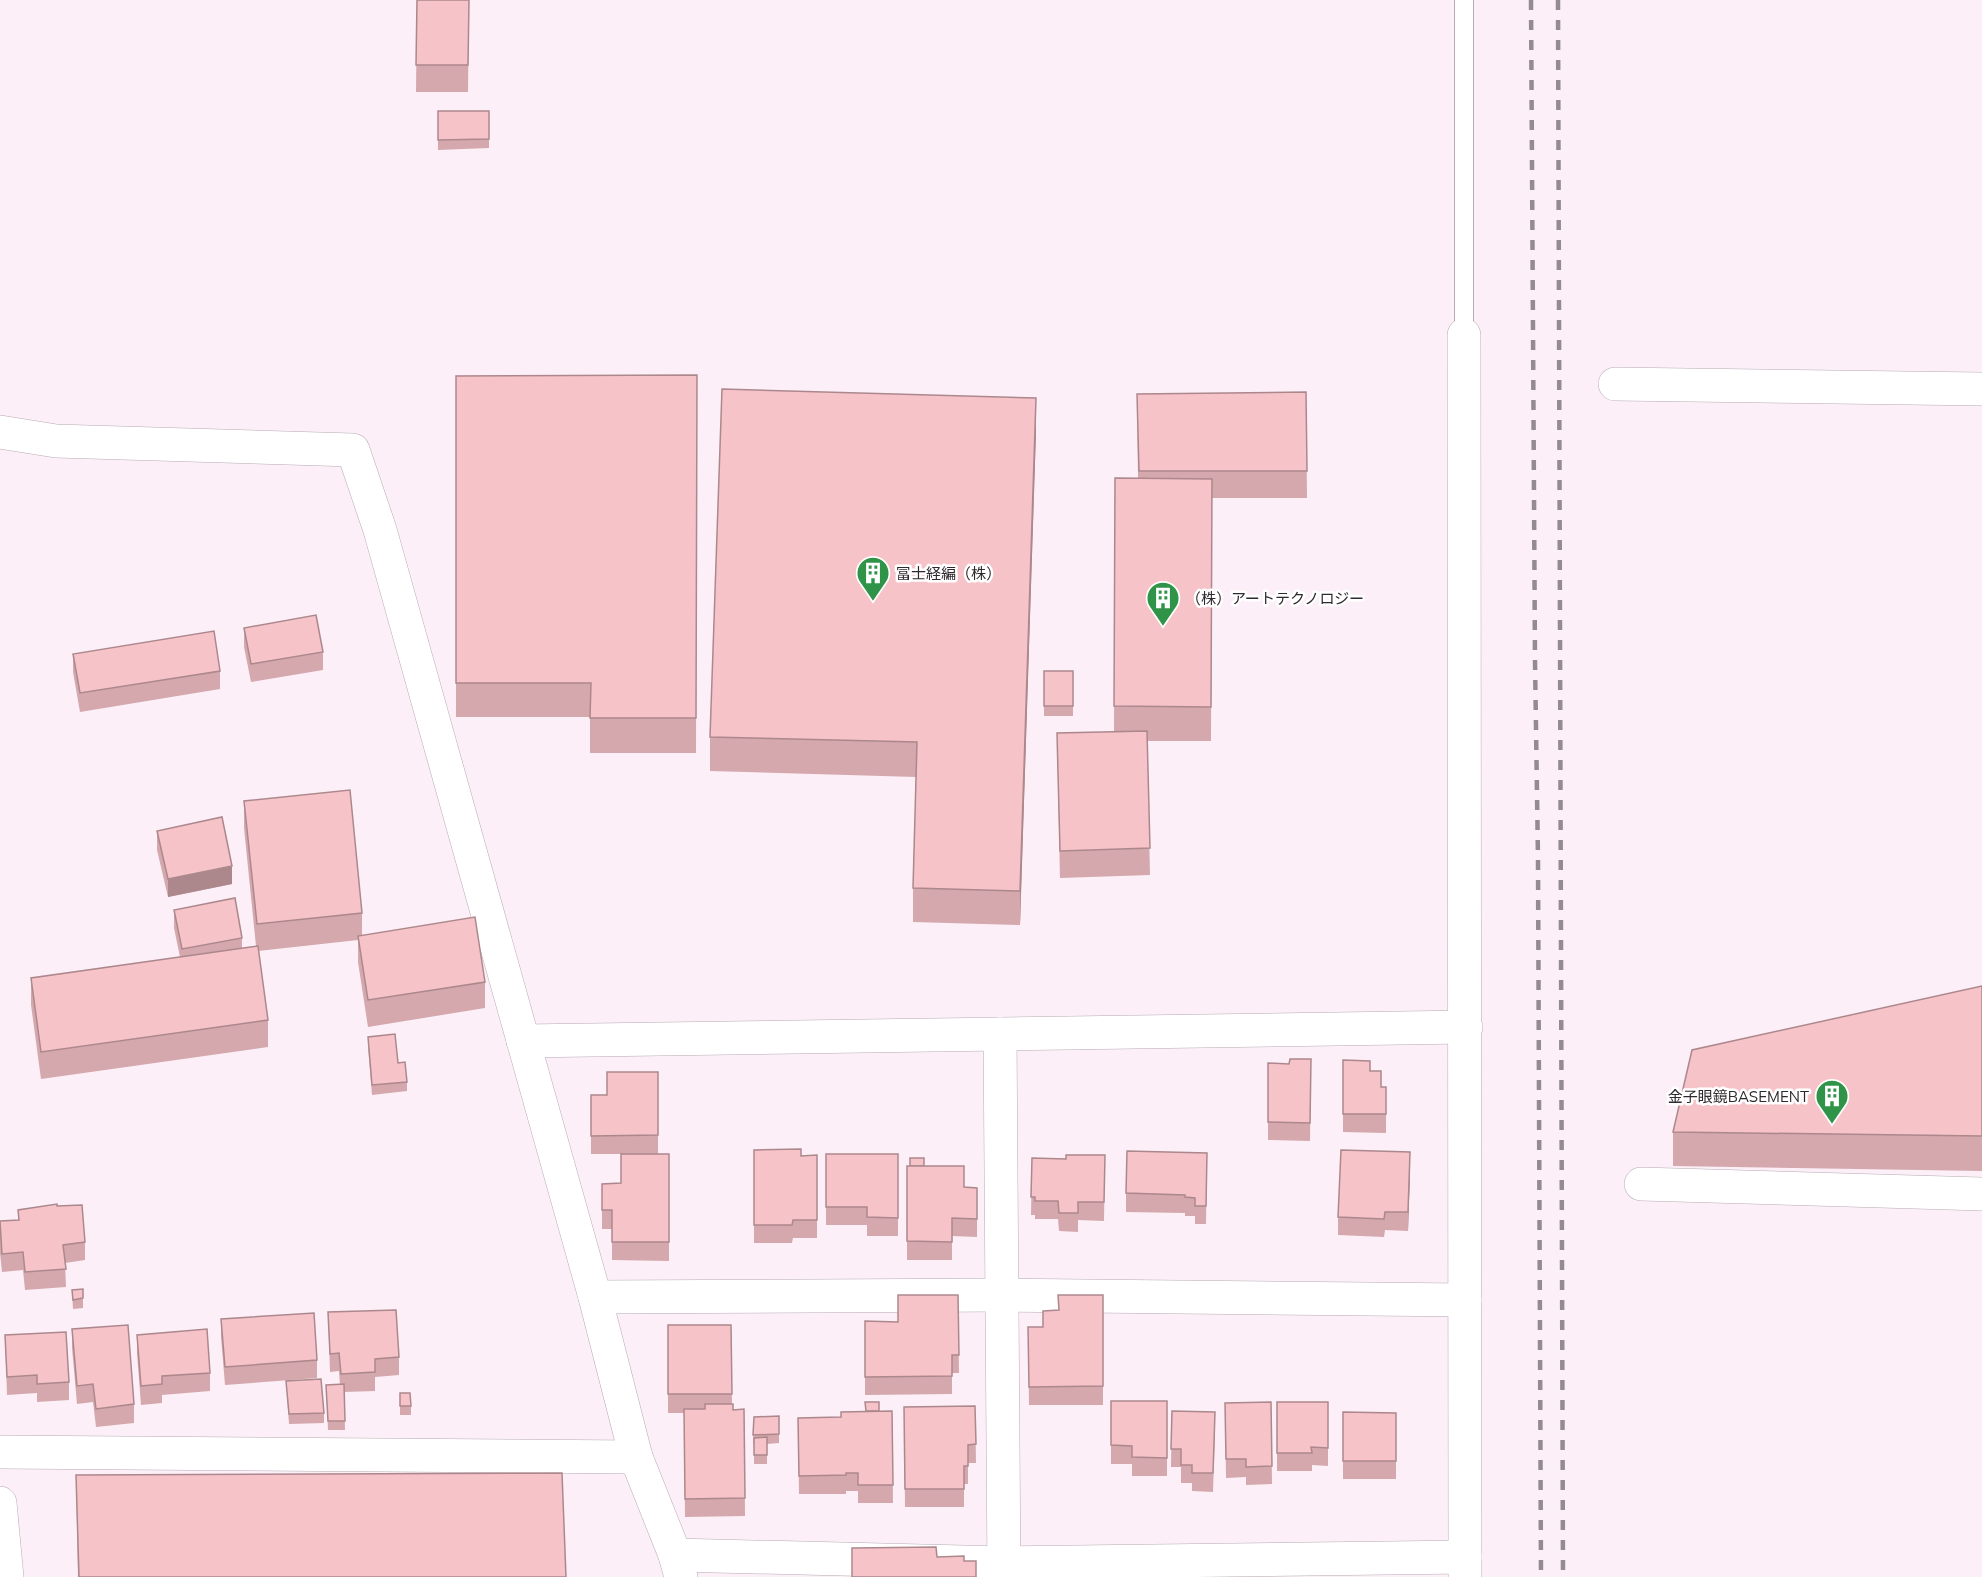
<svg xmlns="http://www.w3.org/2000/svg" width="1982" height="1577" viewBox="0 0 1982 1577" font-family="Mulish,'Noto Sans JP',sans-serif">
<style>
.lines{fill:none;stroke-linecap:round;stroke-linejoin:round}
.service-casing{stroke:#b7abb4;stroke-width:20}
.minor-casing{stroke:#b7abb4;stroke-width:34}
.tertiary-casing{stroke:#b7abb4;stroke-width:34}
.service{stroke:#fff;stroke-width:18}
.minor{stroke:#fff;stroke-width:33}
.tertiary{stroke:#fff;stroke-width:33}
.rail{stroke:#948b91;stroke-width:4.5;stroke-dasharray:10 10;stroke-linecap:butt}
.wall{fill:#d4a8ad}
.shaded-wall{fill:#ac888d}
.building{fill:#f6c3c9;stroke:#ac888d;stroke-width:1.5}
.labels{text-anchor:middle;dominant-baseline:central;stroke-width:5;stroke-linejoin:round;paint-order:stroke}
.poi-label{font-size:15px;fill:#2e292d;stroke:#fff;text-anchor:start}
</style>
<rect width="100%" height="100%" fill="#fceff8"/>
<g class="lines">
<g class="service-casing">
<path id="service" d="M1464 0V335"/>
</g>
<g class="minor-casing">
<g id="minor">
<path d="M1615 384 1982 389"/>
<path d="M0 432 56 441 353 450 380 530 595 1297 636 1457 675 1555 681 1577"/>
<path d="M1000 1034 1004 1577"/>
<path d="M523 1041 1466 1027"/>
<path d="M1641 1184 1982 1194"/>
<path d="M595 1297 1003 1295 1465 1300"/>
<path d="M0 1452 636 1457"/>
<path d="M0 1503 7 1577"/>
<path d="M675 1555 1004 1563 1465 1557"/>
</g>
</g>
<g class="tertiary-casing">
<path id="tertiary" d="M1464 335 1465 1577"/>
</g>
<use href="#service" class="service"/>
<use href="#minor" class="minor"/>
<use href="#tertiary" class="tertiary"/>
<g class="rail">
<path d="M1531 0 1535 661 1538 859 1541 1577"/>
<path d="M1558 0 1563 1577"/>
</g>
</g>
<g class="wall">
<path d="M417 0H469L468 92H416Z"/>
<path d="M438 111H489V148L438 150Z"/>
<path d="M697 375 696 753H590V717H456V376Z"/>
<path d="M1306 392 1307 498H1212L1211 741H1147L1150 875 1060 878 1057 733 1114 732 1115 478 1138 479 1137 394Z"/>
<path d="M1036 432 1020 925 913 922V888L916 777 710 771V737Z"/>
<path d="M244 628 323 652V670L251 682 244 647Z"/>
<path d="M73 654 220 671V689L80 712 73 672Z"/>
<rect x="1044" y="671" width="29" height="45"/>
<path d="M244 801 362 913V935L485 982V1008L368 1027 358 962V940L258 951 268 1020V1047L41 1079 31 1005V978L180 957 174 928V910L242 938V948L256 946 244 828Z"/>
<path d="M157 831 232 884 168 897 157 850Z"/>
<path d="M1982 986V1171L1673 1166V1132Z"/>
<path d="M368 1037 398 1063 407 1082V1091L372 1095 368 1046Z"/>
<path d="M1311 1059 1310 1141 1268 1140V1063L1289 1064Z"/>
<path d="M1343 1060 1370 1071 1381 1087H1386V1133L1343 1132Z"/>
<path d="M658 1072V1154H591V1095H607Z"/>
<path d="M754 1150 801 1156 817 1155V1238H793L792 1243H754Z"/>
<path d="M1207 1153 1206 1224H1195V1216H1185V1213L1126 1212V1193Z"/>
<path d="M669 1154V1261L612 1260V1229H602V1184L621 1183Z"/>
<path d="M826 1154H898V1236H867V1225H826Z"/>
<path d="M1105 1155 1104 1221 1078 1220V1232L1059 1231 1058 1219H1035V1215H1031L1032 1158 1066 1159Z"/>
<path d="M907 1166H924L964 1187 977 1188V1237L952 1236V1260H907Z"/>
<path d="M1410 1170 1408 1231 1385 1230 1384 1237 1338 1235V1217Z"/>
<path d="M57 1206 85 1242V1260L65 1263 66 1287 25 1290 23 1270 2 1272 0 1253V1221L18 1220V1210Z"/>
<path d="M83 1289V1308L73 1309 72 1290Z"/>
<path d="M958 1295 959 1373H952V1394L865 1395V1321L898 1322Z"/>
<path d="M1103 1295V1405H1029L1028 1327H1043L1058 1310Z"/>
<path d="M328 1312 399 1357V1375L375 1377V1391L344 1392 345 1430H328L326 1385H340L339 1371 330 1372Z"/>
<path d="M221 1319 317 1360V1378L225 1385 221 1337Z"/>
<path d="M668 1325H731L732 1404 733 1410 744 1409 745 1516 685 1517 684 1413H668Z"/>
<path d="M72 1329 134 1404V1423L96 1427 93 1402 77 1404 72 1348Z"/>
<path d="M5 1335 69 1382V1400L37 1402V1393L7 1395Z"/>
<path d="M137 1335 210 1373V1391L162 1395V1403L141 1405 137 1353Z"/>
<path d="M286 1381 324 1413V1423L289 1424Z"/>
<path d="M400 1393 411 1406V1415H400Z"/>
<path d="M1111 1401H1167V1476H1132V1464H1111Z"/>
<path d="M1271 1402 1272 1484 1246 1485V1477L1226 1478 1225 1403Z"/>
<path d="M1277 1402H1328V1466L1312 1465V1471H1277Z"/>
<path d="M975 1406 976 1463H968V1484H964V1507H905L904 1407Z"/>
<path d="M879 1411H892L893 1503H858V1491H846V1494H799L798 1418 841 1417Z"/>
<path d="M1172 1411 1215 1430 1213 1492 1192 1491V1483H1181V1467H1171Z"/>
<path d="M1343 1412 1396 1413V1479H1343Z"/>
<path d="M779 1416V1443L767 1444V1464H754V1444H753L754 1417Z"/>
<path d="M76 1475 566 1577H78Z"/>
</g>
<g class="shaded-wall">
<path d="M1036 398V432L1020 925V891Z"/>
<path d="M232 866V884L168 897V879Z"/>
<path d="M1410 1152V1170L1408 1231V1212Z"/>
</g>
<g class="building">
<path d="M417 0H469L468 65H416Z"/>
<path d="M438 111H489V139L438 140Z"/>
<path d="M697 375 696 718H590L591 683H456V376Z"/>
<path d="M722 389 1036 398 1020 891 913 888 917 742 710 737Z"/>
<path d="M1306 392 1307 471H1139L1137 394Z"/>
<path d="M1115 478 1212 479 1211 707 1114 706Z"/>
<path d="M316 615 323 652 251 664 244 628Z"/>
<path d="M214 631 220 671 80 693 73 654Z"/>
<rect x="1044" y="671" width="29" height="35"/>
<path d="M1147 731 1150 848 1060 851 1057 733Z"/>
<path d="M350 790 362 913 257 924 244 801Z"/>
<path d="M222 817 232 866 168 879 157 831Z"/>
<path d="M235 898 242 938 182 949 174 910Z"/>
<path d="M475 917 485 982 368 1000 358 936Z"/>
<path d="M258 946 268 1020 41 1052 31 978Z"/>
<path d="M1982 986V1136L1673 1132 1692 1050Z"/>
<path d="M395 1034 398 1063 405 1062 407 1082 372 1085 368 1037Z"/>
<path d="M1290 1059H1311L1310 1123 1268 1122V1063L1289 1064Z"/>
<path d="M1343 1060 1370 1061V1071H1381V1087H1386V1114H1343Z"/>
<path d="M607 1072H658V1135L591 1136V1095H607Z"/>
<path d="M801 1149V1156L817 1155V1220H793L792 1225H754V1150Z"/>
<path d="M1341 1150 1410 1152 1408 1212H1385L1384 1219 1338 1217Z"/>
<path d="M1127 1151 1207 1153 1206 1206H1195V1198L1185 1197V1195L1126 1193Z"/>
<path d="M621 1154H669V1242H612V1210H602V1184L621 1183Z"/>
<path d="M826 1154H898V1218L867 1217V1207H826Z"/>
<path d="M1066 1155H1105L1104 1202H1078V1213H1059L1058 1201H1035V1197H1031L1032 1158 1066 1159Z"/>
<rect x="910" y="1158" width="14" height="8"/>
<path d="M907 1166H964V1187L977 1188V1219L952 1218V1242L907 1241Z"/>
<path d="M57 1204V1206L82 1205 85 1242 63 1245 66 1269 25 1272 23 1252 2 1254 0 1221 19 1220 18 1210Z"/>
<path d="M83 1289V1298L73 1300 72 1290Z"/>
<path d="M898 1295H958L959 1355H952V1376L865 1377V1321L898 1322Z"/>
<path d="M1058 1295H1103V1386L1029 1387 1028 1327H1043V1311L1059 1310Z"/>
<path d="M396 1310 399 1357 375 1359V1372L341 1374 339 1353 330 1354 328 1312Z"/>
<path d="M314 1313 317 1360 225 1367 221 1319Z"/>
<path d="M128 1325 134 1404 96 1409 93 1384 77 1386 72 1329Z"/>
<path d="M668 1325H731L732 1394H668Z"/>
<path d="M207 1329 210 1373 162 1376V1384L141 1386 137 1335Z"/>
<path d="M66 1332 69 1382 37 1384V1375L7 1377 5 1335Z"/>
<path d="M321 1379 324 1413 289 1414 286 1381Z"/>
<path d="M344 1384 345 1421H328L326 1385Z"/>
<path d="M400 1393H410L411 1406H400Z"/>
<path d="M1111 1401H1167V1458L1132 1457V1446L1111 1445Z"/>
<path d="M865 1402H879V1411H866Z"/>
<path d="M1271 1402 1272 1466 1246 1467V1459H1226L1225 1403Z"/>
<path d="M1277 1402H1328V1448L1311 1447 1312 1453H1277Z"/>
<path d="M705 1404H733V1410L744 1409 745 1498 685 1499 684 1409H705Z"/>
<path d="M975 1406 976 1444 968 1445V1466H964V1489H905L904 1407Z"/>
<path d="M892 1411 893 1485H858V1473H846V1475L799 1476 798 1418 841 1417V1412Z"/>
<path d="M1172 1411 1215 1412 1213 1473H1192V1465H1181V1449H1171Z"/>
<path d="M1343 1412 1396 1413V1461H1343Z"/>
<path d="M779 1416V1434L753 1435 754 1417Z"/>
<path d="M767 1437V1455H754V1438Z"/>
<path d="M562 1473 566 1577H79L76 1475Z"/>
<path d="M936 1547 937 1557 964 1556V1561H976V1577H852V1548Z"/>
</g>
<defs>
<g id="building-pin" transform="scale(1.725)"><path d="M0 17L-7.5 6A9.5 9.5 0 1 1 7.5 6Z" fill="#2f9348" stroke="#fff"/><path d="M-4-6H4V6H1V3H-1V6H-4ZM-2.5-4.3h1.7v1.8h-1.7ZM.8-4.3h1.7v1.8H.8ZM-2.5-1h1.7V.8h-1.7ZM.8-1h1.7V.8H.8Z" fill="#fff"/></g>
</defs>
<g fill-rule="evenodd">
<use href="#building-pin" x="873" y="573"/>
<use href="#building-pin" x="1163" y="598"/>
<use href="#building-pin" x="1832" y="1096"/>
</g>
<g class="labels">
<g class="poi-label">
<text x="896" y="573">冨士経編（株）</text>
<text x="1186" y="598">（株）アートテクノロジー</text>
<text x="1809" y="1096" text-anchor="end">金子眼鏡BASEMENT</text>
</g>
</g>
</svg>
